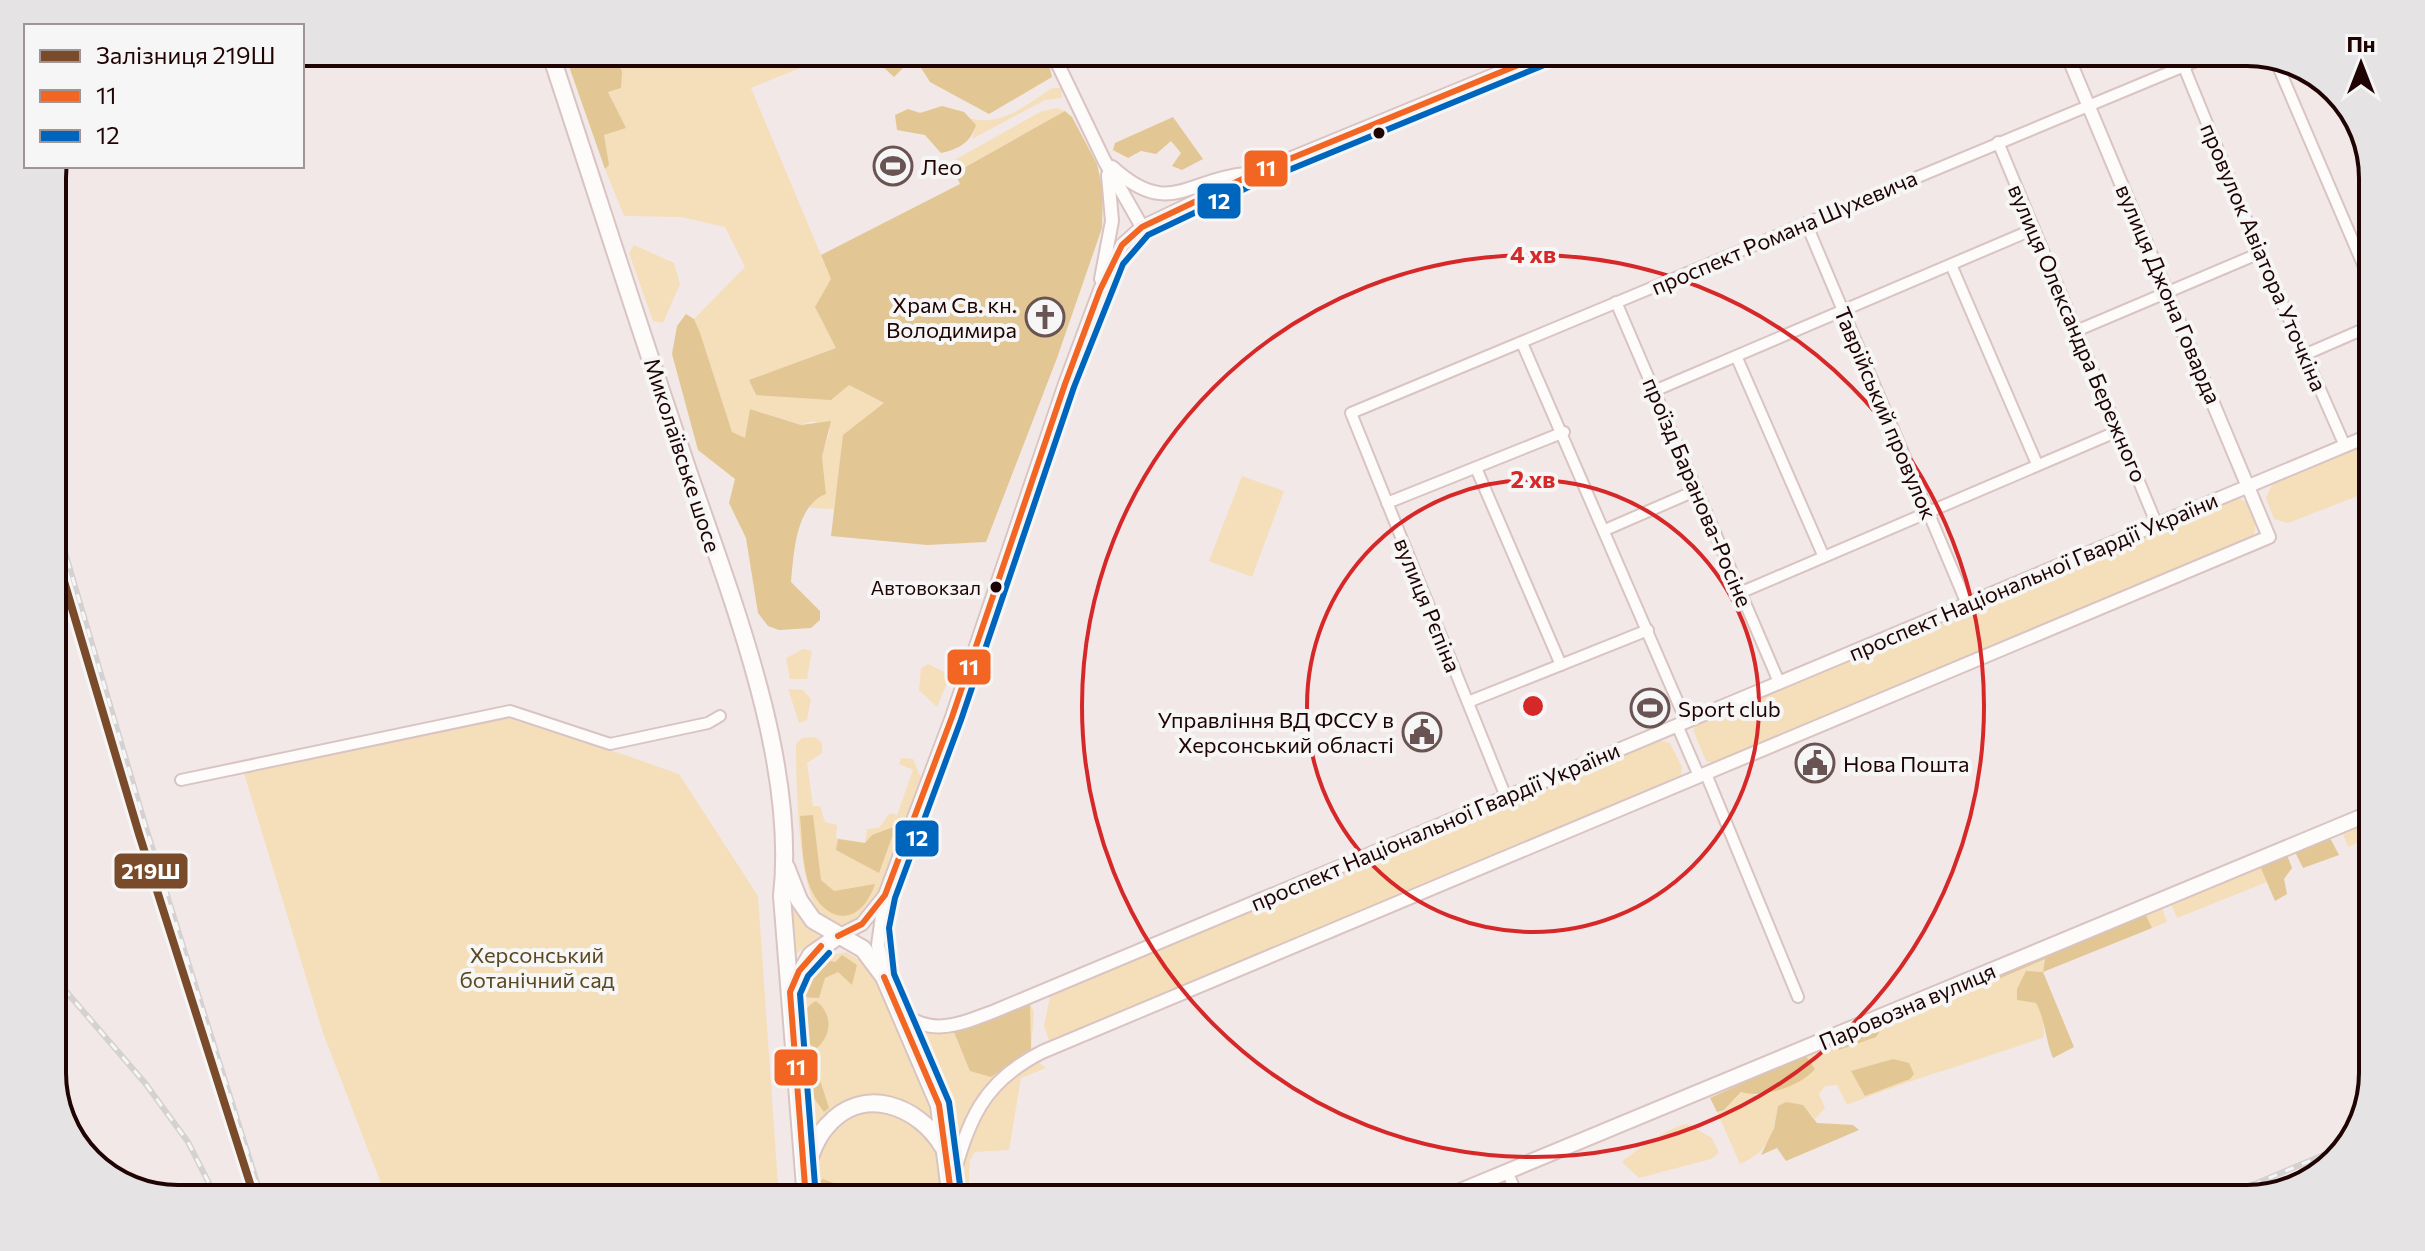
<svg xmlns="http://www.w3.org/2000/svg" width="2425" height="1251" viewBox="0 0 2425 1251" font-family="Commissioner,sans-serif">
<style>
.green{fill:#f5dfba}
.forest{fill:#e2c693}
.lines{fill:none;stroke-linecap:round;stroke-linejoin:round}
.minor-casing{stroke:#d9c4c2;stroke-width:14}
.tertiary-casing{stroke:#d9c4c2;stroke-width:16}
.secondary-casing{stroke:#d9c4c2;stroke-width:18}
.primary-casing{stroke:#d9c4c2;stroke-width:20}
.minor{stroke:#fdfcfb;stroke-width:10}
.tertiary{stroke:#fdfcfb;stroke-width:12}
.secondary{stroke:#fdfcfb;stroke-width:14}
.primary{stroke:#fdfcfb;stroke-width:16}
.rail-casing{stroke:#d5d1d1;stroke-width:6}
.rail{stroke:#f6f6f6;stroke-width:3;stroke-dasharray:9;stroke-linecap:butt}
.bus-1-casing{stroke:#f6f6f6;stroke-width:12}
.bus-2-casing{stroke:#f6f6f6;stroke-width:12}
.bus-1{stroke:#f26522;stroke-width:6}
.bus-2{stroke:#0065bd;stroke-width:6}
.rail-1-casing{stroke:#f6f6f6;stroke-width:14}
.rail-1{stroke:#7a4b2a;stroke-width:8}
.ring{fill:none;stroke:#d62828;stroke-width:4}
.bus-dot{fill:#200404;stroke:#f6f6f6;stroke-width:3}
.labels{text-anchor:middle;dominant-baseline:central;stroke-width:8;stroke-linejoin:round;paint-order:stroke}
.bus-label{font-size:20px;fill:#200404;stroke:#f6f6f6;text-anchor:end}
.poi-label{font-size:22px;fill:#200404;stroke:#f6f6f6;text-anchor:start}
.street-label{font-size:22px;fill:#200404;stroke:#f6f6f6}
.park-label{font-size:22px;fill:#5b4922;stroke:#f6f6f6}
.rim{fill:none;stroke:#200404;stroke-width:4}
.centre{fill:#d62828;stroke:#f6f6f6;stroke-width:4}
.ring-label{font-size:24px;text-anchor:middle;font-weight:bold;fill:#d62828;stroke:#f6f6f6;stroke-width:8;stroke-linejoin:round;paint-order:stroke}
.line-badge{stroke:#f6f6f6;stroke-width:3}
.badge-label{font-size:22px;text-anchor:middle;font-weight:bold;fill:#fff}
</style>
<rect width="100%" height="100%" fill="#f2e8e7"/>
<g class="green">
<path d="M615 52H839L751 88 831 279 836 348 750 380 755 395 849 385 885 404 844 435 834 509 810 508 812 502 826 493 822 457 830 430 813 421 801 425 751 409 745 439 732 432 694 319 745 267 725 227 681 217 624 216 605 169 608 165 604 135 625 128 608 91Z"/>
<path d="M1053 88H1061L1062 98 1045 100 972 139 976 125 969 118C1002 128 1026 104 1053 88Z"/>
<path d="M1057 108 1065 111 955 173 949 163 1042 111Z"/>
<path d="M634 245 674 263 680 284 663 323 653 321 629 253Z"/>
<path d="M2373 440V490L2288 523 2274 519 2266 498 2272 485Z"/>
<path d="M1242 476 1284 491 1252 577 1209 561Z"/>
<path d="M2235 497C2252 501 2259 518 2254 534L2250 538 1716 764 1706 761 1693 730 1698 722Z"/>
<path d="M803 649 812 651 807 679H790L786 658Z"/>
<path d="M928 664 946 673 947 683 937 707 919 690 921 668Z"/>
<path d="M788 689 803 690 811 699 807 720 799 723Z"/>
<path d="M510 715 679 774 758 896 779 1199H387L323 1033 243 770Z"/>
<path d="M815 737 822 743V753L807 763 813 806H820L825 822 837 825 836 838 865 843 867 829 879 828 890 813 897 815 913 770 899 764 901 758 913 759 922 780 875 905 850 926C838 925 826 920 818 910 798 881 796 781 796 744L802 738Z"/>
<path d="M1655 739 1670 743 1682 767 1681 776 1675 781 1050 1043 1044 1026 1051 992Z"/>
<path d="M2373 822V837L2348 847 2343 834Z"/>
<path d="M2260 866 2267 882 2177 918 2170 902Z"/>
<path d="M792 901 820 938 792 956 787 902Z"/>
<path d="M2161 906 2167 922 2152 928 2145 913Z"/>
<path d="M846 952 871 967 935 1122 903 1101 853 1099 833 1109 811 1133 801 997 802 987 818 958Z"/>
<path d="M2045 959 2043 972 2037 971 2017 1000 2036 1003 2043 1017 2044 1037C1978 1061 1911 1079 1847 1105L1837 1085 1825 1086 1819 1094 1825 1108 1815 1119 1803 1106H1778C1773 1135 1768 1152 1740 1164L1717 1112 1724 1110 1742 1092 1759 1096 1798 1082 1805 1055 1836 1043 1839 1049 1887 1021 1936 1000 1939 1005Z"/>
<path d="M1030 1002 1034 1013 1031 1050C994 1072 970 1096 958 1137H955L950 1113 917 1031 948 1033Z"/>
<path d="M1038 1062 1046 1068 1021 1078 1009 1150 975 1152 970 1160 968 1195H963C955 1153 995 1074 1038 1062Z"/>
<path d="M877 1107 913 1118 936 1149 942 1199H814L813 1169 833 1123Z"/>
<path d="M1687 1124 1712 1138 1719 1153 1711 1159 1639 1178 1622 1162C1635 1150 1671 1126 1687 1124Z"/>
<path d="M1501 1182 1509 1187 1482 1199H1454Z"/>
</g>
<g class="forest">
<path d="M564 52H615L622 72 621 88 608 92 626 128 604 135 609 165 605 169Z"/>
<path d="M876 52H1046L1052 77 989 114 930 82 916 60 910 61 894 77 880 64Z"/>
<path d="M942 106 964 112 976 125C970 143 959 149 941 153L925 135 897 130 895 115 908 109 920 113Z"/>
<path d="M1065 111 1072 117 1097 164 1103 191 1102 228 1057 358 986 542 927 545 831 536 843 435 884 403 849 385 831 400 756 395 749 380 836 348 815 307 831 279 821 255 960 184 955 173Z"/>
<path d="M1173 117 1203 159 1182 170 1172 166 1181 153 1171 141 1156 154 1141 151 1128 158 1113 150 1115 143Z"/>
<path d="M686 314 694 319 700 333 732 432 745 438 750 409 801 425 831 421 822 457 826 494C795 506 794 554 791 582L820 611V620L811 628 779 630 768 626 758 613 746 538 729 503 735 479 698 450 672 354 677 326Z"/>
<path d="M813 815 821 880 834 891 875 884C858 933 819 921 807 878 802 859 802 836 800 816Z"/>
<path d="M896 826 879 873 836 850 838 839 865 843 872 835Z"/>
<path d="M2330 838 2339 855 2303 868 2295 852Z"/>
<path d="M2287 855 2292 868 2284 879 2287 894 2275 901 2260 866Z"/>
<path d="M2145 913 2152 928 2043 972 2074 1047 2053 1058C2045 1039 2046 1022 2036 1003L2017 1000V989L2026 971 2043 972 2045 959 1938 1005 1936 1000Z"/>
<path d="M842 955 857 965 852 985 838 972 825 978 819 998 801 997 805 976 818 958 835 962Z"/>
<path d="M816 1001C833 1014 832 1034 817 1048L804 1042C803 1027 800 1008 816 1001Z"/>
<path d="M1030 1002 1031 1050 991 1077 970 1071 954 1032Z"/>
<path d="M1887 1021 1876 1037 1839 1050 1836 1043Z"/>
<path d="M1805 1055 1815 1069C1801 1086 1762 1099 1741 1092L1724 1110 1717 1112 1710 1098Z"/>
<path d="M1893 1059 1909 1063 1914 1074 1910 1079 1865 1096 1851 1071Z"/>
<path d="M818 1074 829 1108 824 1112 808 1090Z"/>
<path d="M1786 1102 1803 1105 1817 1123 1853 1125 1859 1130 1786 1161 1777 1148 1761 1155 1774 1128 1778 1106Z"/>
<path d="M823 1179 839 1185 838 1199H819L815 1184Z"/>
</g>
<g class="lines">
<g class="minor-casing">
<g id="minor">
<path d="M1503 52 1511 68"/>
<path d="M2275 59 2373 288"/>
<path d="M2184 67 2260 253 2345 446"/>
<path d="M1998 142 2157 525"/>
<path d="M1806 223 1967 604"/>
<path d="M1952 267 2037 464"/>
<path d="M1616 302 1779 682"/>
<path d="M2076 331 2260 253"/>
<path d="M1522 343 1686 721"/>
<path d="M2304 355 2373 325"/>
<path d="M1737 358 1823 555"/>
<path d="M1654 391 2034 229"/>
<path d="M1476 468 1561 665"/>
<path d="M1387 503 1564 432"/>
<path d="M1605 530 1697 490"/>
<path d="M1742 592 2118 431"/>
<path d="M1468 702 1648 630"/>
<path d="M1677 725 1699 776"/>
<path d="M1706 774 1798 997"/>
<path d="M181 780 510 711 610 744 708 723 720 716"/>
<path d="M1506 797 1351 413 2218 52"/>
<path d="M1507 1171 1519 1199"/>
</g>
</g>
<g class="tertiary-casing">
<g id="tertiary">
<path d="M1052 52 1104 160 1142 227"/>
<path d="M1112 167C1169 219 1187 179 1246 174"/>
<path d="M1101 279 1112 221 1108 175"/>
<path d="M838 936 862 924 883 898"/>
<path d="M884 974 878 945 885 895 952 717 1065 384 1100 290 1122 245 1142 227 1253 174 1550 52"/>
<path d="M900 1011C931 1038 960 1024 995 1011L2373 434"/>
<path d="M951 1183C969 1120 981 1083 1042 1052L2269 537 2066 52"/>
</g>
</g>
<g class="secondary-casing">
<path id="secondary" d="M1441 1199 2373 812"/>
</g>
<g class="primary-casing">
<g id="primary">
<path d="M550 52C594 185 636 318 681 450 725 583 798 755 782 896L806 1199"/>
<path d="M786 867 799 900 813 920 863 949 884 977 939 1105 951 1199"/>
<path d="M790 991 811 955 838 936"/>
<path d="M807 1165C812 1151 817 1137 827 1126 863 1084 919 1106 943 1147"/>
</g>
</g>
<use href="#minor" class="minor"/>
<use href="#tertiary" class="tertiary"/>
<use href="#secondary" class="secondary"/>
<use href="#primary" class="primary"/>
<g class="rail-casing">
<g id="rail">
<path d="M52 508 147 831 262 1199"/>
<path d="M52 975 145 1083 188 1142 217 1199"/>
<path d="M2219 1199 2345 1146"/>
</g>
</g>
<use href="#rail" class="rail"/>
<g class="bus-1-casing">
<g id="bus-1">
<path d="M838 936 862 924 885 895 952 717 1065 384 1100 290 1122 245 1142 227 1253 174 1550 52"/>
<path d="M884 977 939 1105 950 1186"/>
<path d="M806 1199 790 992 799 971 821 946"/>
</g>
</g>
<g class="bus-2-casing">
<g id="bus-2">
<path d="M960 1185 949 1102 894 974 889 928 895 898 961 720 1074 387 1123 264 1148 235 1257 183 1554 61"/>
<path d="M816 1198 800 994 808 976 829 953"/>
</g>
</g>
<use href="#bus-1" class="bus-1"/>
<use href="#bus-2" class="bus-2"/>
<g class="rail-1-casing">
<path id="rail-1" d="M52 541 139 834 255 1199"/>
</g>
<use href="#rail-1" class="rail-1"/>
</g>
<g class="ring">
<circle cx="1533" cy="706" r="226"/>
<circle cx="1533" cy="706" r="451"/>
</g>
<defs>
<g id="stadium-ring" transform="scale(2)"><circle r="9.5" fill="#f6f6f6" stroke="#6a5453" stroke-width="1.5"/><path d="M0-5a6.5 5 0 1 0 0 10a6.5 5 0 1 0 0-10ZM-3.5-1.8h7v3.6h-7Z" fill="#6a5453"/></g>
<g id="church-ring" transform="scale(2)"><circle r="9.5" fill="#f6f6f6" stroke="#6a5453" stroke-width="1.5"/><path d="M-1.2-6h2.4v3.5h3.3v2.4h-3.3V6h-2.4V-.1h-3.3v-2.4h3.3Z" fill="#6a5453"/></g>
<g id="civic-ring" transform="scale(2)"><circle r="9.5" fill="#f6f6f6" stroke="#6a5453" stroke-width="1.5"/><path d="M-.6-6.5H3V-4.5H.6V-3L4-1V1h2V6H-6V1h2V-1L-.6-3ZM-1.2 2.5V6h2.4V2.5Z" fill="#6a5453"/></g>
</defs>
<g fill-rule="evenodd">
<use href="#stadium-ring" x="893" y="166"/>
<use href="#church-ring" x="1045" y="317"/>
<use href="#stadium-ring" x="1650" y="708"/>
<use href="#civic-ring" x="1422" y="732"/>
<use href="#civic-ring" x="1815" y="763"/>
</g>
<g class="bus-dot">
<circle cx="1379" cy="133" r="7"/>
<circle cx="996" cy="587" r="7"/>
</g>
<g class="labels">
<g class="bus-label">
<text x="981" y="587">Автовокзал</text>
</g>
<g class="poi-label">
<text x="921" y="166">Лео</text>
<text x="1017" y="304" text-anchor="end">Храм Св. кн.<tspan x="1017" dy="25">Володимира</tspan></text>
<text x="1678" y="708">Sport club</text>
<text x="1394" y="719" text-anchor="end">Управління ВД ФССУ в<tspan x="1394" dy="25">Херсонський області</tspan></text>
<text x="1843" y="763">Нова Пошта</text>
</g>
<g class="street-label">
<text transform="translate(1784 232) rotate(-23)">проспект Романа Шухевича</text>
<text transform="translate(2264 257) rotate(67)">провулок Авіатора Уточкіна</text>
<text transform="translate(2169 294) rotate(67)">вулиця Джона Говарда</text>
<text transform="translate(2078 333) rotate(67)">вулиця Олександра Бережного</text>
<text transform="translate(1886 413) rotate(67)">Таврійський провулок</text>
<text transform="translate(683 455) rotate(72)">Миколаївське шосе</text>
<text transform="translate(1698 492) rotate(67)">проїзд Баранова-Росіне</text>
<text transform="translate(2033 576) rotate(-23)">проспект Національної Гвардії України</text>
<text transform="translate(1428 605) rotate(68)">вулиця Рєпіна</text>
<text transform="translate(1435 826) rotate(-23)">проспект Національної Гвардії України</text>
<text transform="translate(1907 1006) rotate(-23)">Паровозна вулиця</text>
</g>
<g class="park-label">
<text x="537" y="954">Херсонський<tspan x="537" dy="25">ботанічний сад</tspan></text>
</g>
</g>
<path d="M0 0H2425V1251H0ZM178 66H2247A112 112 0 0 1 2359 178V1073A112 112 0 0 1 2247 1185H178A112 112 0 0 1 66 1073V178A112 112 0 0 1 178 66Z" fill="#e5e3e3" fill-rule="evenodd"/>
<path class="rim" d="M178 66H2247A112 112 0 0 1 2359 178V1073A112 112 0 0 1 2247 1185H178A112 112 0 0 1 66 1073V178A112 112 0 0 1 178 66Z"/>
<circle cx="1533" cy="706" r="12" class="centre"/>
<g class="ring-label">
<text x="1533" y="263">4 хв</text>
<text x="1533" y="488">2 хв</text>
</g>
<g class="line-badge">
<rect x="1243" y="149" width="46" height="39" rx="8" fill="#f26522"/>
<rect x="1196" y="182" width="46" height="38" rx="8" fill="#0065bd"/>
<rect x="946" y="648" width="46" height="38" rx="8" fill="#f26522"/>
<rect x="894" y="819" width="46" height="39" rx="8" fill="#0065bd"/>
<rect x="113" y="852" width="76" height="38" rx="8" fill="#7a4b2a"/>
<rect x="773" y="1048" width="46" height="39" rx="8" fill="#f26522"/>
</g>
<g class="badge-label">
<text x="1266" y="176">11</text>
<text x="1219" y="209">12</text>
<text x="969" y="675">11</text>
<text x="917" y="846">12</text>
<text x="151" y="879">219Ш</text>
<text x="796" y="1075">11</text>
</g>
<rect x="24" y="24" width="280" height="144" fill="#f6f6f6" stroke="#a09595" stroke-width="2"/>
<rect x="40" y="50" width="40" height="12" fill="#7a4b2a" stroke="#a09595" stroke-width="2"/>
<text x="96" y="64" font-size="24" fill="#200404">Залізниця 219Ш</text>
<rect x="40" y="90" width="40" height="12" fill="#f26522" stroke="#a09595" stroke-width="2"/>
<text x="96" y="104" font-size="24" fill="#200404">11</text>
<rect x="40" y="130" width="40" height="12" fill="#0065bd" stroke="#a09595" stroke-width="2"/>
<text x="96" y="144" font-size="24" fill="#200404">12</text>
<g transform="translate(2361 64)" stroke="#f6f6f6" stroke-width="6" paint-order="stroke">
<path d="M0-6L14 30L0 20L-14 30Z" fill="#200404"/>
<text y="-12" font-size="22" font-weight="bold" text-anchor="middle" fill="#200404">Пн</text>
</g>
</svg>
